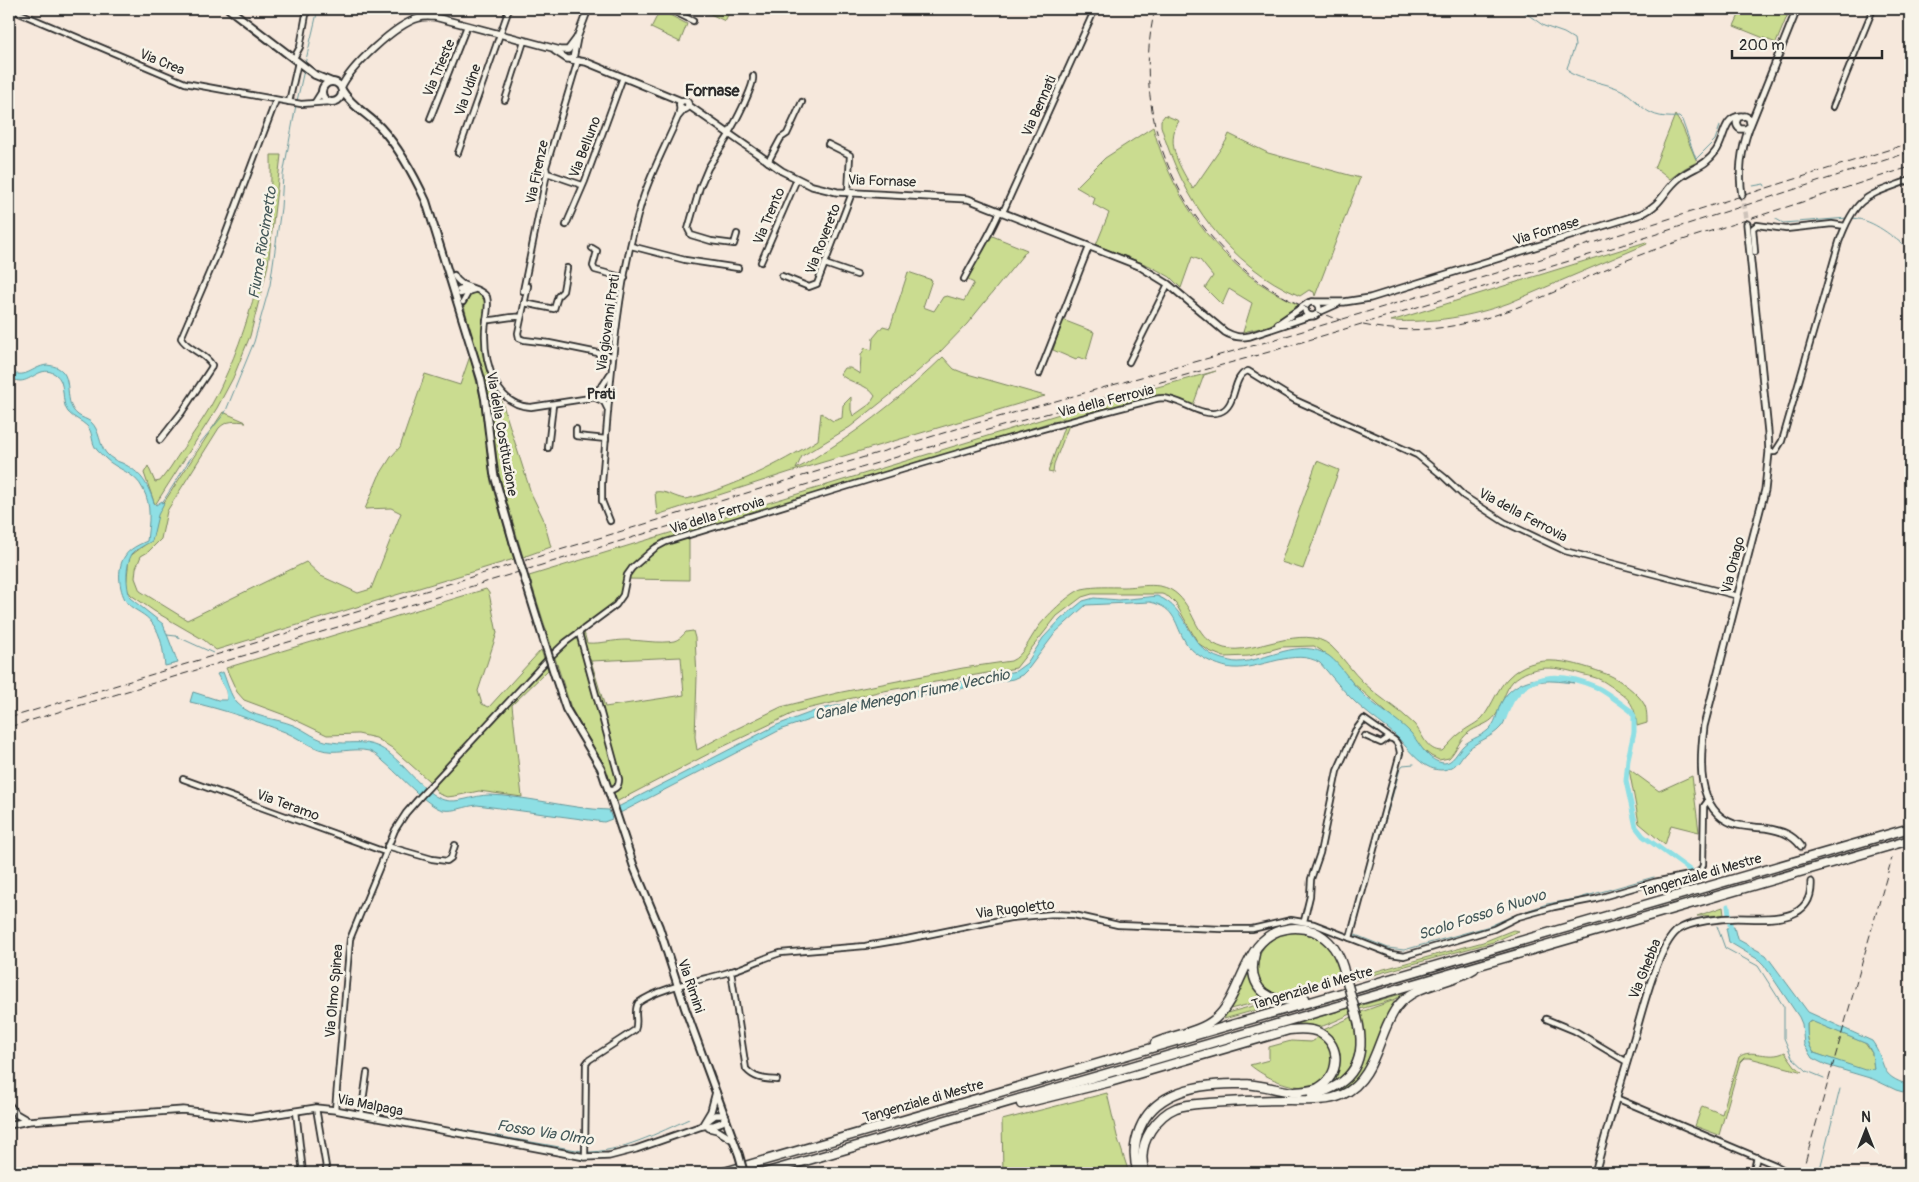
<svg xmlns="http://www.w3.org/2000/svg" width="1919" height="1182" viewBox="0 0 1919 1182" font-family="Pangolin,sans-serif">
<style>
.green{fill:#cadc90;stroke:#7a845e;fill-rule:evenodd}
.water{fill:#8edfe4;stroke:#66979a;fill-rule:evenodd}
.lines{fill:none;stroke-linecap:round;stroke-linejoin:round}
.stream{stroke:#66979a;stroke-width:1}
.canal{stroke:#8edfe4;stroke-width:5}
.tertiary-tunnel{stroke:#cdc2b9;stroke-width:5.5;stroke-dasharray:5.5 3;stroke-linecap:butt}
.minor-casing{stroke:#2b2b2b;stroke-width:8}
.tertiary-casing{stroke:#2b2b2b;stroke-width:9}
.secondary-casing{stroke:#2b2b2b;stroke-width:10}
.motorway-casing{stroke:#2b2b2b;stroke-width:11}
.minor{stroke:#f7f3e8;stroke-width:4.5}
.tertiary{stroke:#f7f3e8;stroke-width:5.5}
.secondary{stroke:#f7f3e8;stroke-width:6}
.motorway{stroke:#f7f3e8;stroke-width:8}
.rail{stroke:#2b2b2b;stroke-width:1;stroke-dasharray:8 4;stroke-linecap:butt}
.secondary-bridge-casing{stroke:#2b2b2b;stroke-width:10;stroke-linecap:butt}
.motorway-bridge-casing{stroke:#2b2b2b;stroke-width:11;stroke-linecap:butt}
.secondary-bridge{stroke:#f7f3e8;stroke-width:6}
.motorway-bridge{stroke:#f7f3e8;stroke-width:8}
.labels{text-anchor:middle;dominant-baseline:central;stroke-width:5;stroke-linejoin:round;paint-order:stroke}
.street-label{font-size:14px;fill:#2b2b2b;stroke:#f7f3e8}
.water-label{font-size:15px;font-style:italic;fill:#445859;stroke:#f7f3e8}
.neighbourhood-label{font-size:15px;font-weight:bold;fill:#2b2b2b;stroke:#f7f3e8}
.quarter-label{font-size:16px;font-weight:bold;fill:#2b2b2b;stroke:#f7f3e8}
</style>
<rect width="100%" height="100%" fill="#f6e8dc"/>
<filter id="ink" filterUnits="userSpaceOnUse"><feTurbulence type="fractalNoise" baseFrequency=".02" numOctaves="2"/><feDisplacementMap in="SourceGraphic" scale="10" xChannelSelector="R" yChannelSelector="G"/><feConvolveMatrix kernelMatrix="1 2 1 2 8 2 1 2 1" color-interpolation-filters="sRGB"/></filter>
<g filter="url(#ink)">
<g class="green">
<path d="M700 9H731L725 21Z"/>
<path d="M1726 9H1790L1776 43 1734 26 1739 15Z"/>
<path d="M660 10 687 24 680 42 651 28Z"/>
<path d="M1165 115 1179 121C1164 143 1181 169 1193 189L1226 141 1229 134 1268 153 1360 178 1315 296 1314 292 1309 290 1300 296C1228 265 1182 199 1161 126V120Z"/>
<path d="M1675 115 1682 126 1697 162 1685 168 1670 179 1659 170 1654 168Z"/>
<path d="M1153 127C1174 204 1224 272 1299 305L1269 326 1243 332 1252 303 1229 289 1222 305 1205 288 1213 276 1200 260 1192 257 1181 288 1170 277 1150 266 1096 245 1109 213 1093 204 1095 198 1076 187 1105 158Z"/>
<path d="M271 155H281L268 265 250 336 233 378 217 408 155 505 144 473 148 466 155 482 160 481 170 468C187 441 209 414 222 384 255 314 273 233 271 155Z"/>
<path d="M990 235 1027 250 967 324 938 354 889 396 850 427 802 456 796 469C807 464 818 455 829 449 870 423 908 391 943 357L954 369 964 373 1045 396 790 472 657 515 655 492C666 490 675 498 686 499 733 488 777 465 818 440L821 413 833 421 842 418 843 405 851 397V410L853 416 870 404 875 396C867 383 850 384 840 374L844 368H850L860 374 861 355 865 348 872 350 873 338 883 326 890 328 908 272 932 280 923 307 934 311 943 297 947 296 964 301 974 283 966 279Z"/>
<path d="M1646 242 1647 244 1509 303C1470 317 1433 323 1391 321Z"/>
<path d="M475 292 480 294 485 302 482 352 486 369 503 405 531 493 543 518 551 547 523 557 499 475 489 402 464 306 467 295Z"/>
<path d="M1063 320 1094 332 1086 360 1078 357 1076 360 1053 350Z"/>
<path d="M470 356 481 400 491 482 514 559 216 650 204 640 154 611 131 595 126 588 129 557 151 540 157 513 223 412 246 422C235 421 227 420 219 428L167 511 161 539 148 552 141 556 136 568 135 578 140 591 187 620 306 562 321 576 358 593 371 589 401 513 391 508 365 509 379 476 391 457 400 447 425 374 460 385Z"/>
<path d="M1216 371 1204 375 1192 408 1172 401 1153 402 1069 425 1054 464 1053 473 1048 472 1065 424 1064 418 689 534V580L626 579C619 602 611 607 594 623L593 626 584 632 587 643C601 644 613 640 626 640 641 640 659 644 674 641 680 639 682 636 686 632L693 631 695 638 697 677 695 737 697 750 732 731 781 707 837 693 963 668 1011 661C1023 656 1029 640 1037 629 1044 618 1070 593 1082 589 1096 586 1109 587 1123 587 1142 587 1162 580 1178 595 1197 613 1194 639 1224 648 1254 656 1303 622 1331 646 1343 657 1352 672 1364 683 1379 698 1399 709 1414 724 1423 734 1426 751 1442 751 1449 745 1454 737 1462 732 1468 727 1478 723 1483 717 1493 704 1497 689 1508 678 1536 649 1576 663 1609 675 1619 679 1639 694 1644 704 1647 709 1647 717 1647 723L1637 726C1635 699 1624 695 1603 681 1596 677 1588 676 1581 674 1558 667 1533 663 1513 681 1504 691 1503 704 1496 715 1489 725 1476 726 1468 733 1460 739 1456 751 1449 758L1439 760 1431 756 1418 746 1411 734 1353 683 1322 651 1314 646 1282 647 1249 656 1224 657 1209 651 1198 643 1176 604 1169 597 1162 594H1092L1082 597 1057 616 1016 668 878 692 798 711 716 750 616 802 602 762 571 708 529 576 1066 412ZM681 657 684 695 605 707 591 661Z"/>
<path d="M1317 461 1339 470 1303 569 1281 562Z"/>
<path d="M486 589 489 593 497 633 478 691 482 704 489 707 541 650 548 670 512 705 522 797 479 791 455 796 447 797 439 794 429 781 392 748 376 738 358 734 327 735 287 716 244 700 237 692 226 668Z"/>
<path d="M1629 769 1659 791 1692 776 1699 832 1671 825 1665 845 1639 823Z"/>
<path d="M1723 907 1724 915 1697 916Z"/>
<path d="M1513 930 1519 931 1493 942 1351 981V978L1483 942Z"/>
<path d="M1290 932C1316 930 1340 952 1340 978 1328 982 1315 985 1303 990 1299 992 1295 996 1290 997 1247 1002 1243 942 1290 932Z"/>
<path d="M1250 966V972L1277 1004 1224 1019 1227 1013 1271 1001 1270 999 1230 1009 1239 992Z"/>
<path d="M1408 992C1399 1000 1374 1005 1360 1009L1359 1006Z"/>
<path d="M1392 1001H1398C1384 1030 1367 1083 1335 1093 1338 1089 1347 1084 1352 1079 1373 1054 1362 1038 1361 1012Z"/>
<path d="M1349 1008 1351 1014C1328 1024 1312 1034 1286 1027Z"/>
<path d="M1352 1017C1363 1044 1353 1076 1325 1087L1338 1063 1321 1031Z"/>
<path d="M1812 1021 1865 1043 1872 1053 1874 1069 1865 1071 1814 1053C1807 1044 1807 1034 1807 1023Z"/>
<path d="M1318 1034C1322 1038 1329 1044 1330 1049 1335 1064 1328 1082 1311 1086 1292 1090 1264 1077 1250 1065L1269 1060V1047L1291 1041 1311 1042 1315 1040Z"/>
<path d="M1785 1052 1795 1066 1803 1072 1750 1058H1744L1740 1062 1719 1135 1695 1126 1702 1106 1722 1114 1739 1057C1751 1047 1769 1061 1785 1052Z"/>
<path d="M1107 1093 1117 1136 1129 1173H1003L1002 1120Z"/>
</g>
<g class="water">
<path d="M47 365C80 368 59 401 78 415 82 418 87 419 91 422 100 430 99 445 106 453 110 458 116 461 122 463 141 472 148 484 154 503L156 505 162 501 164 503 158 515 152 541C147 544 136 549 132 554 125 566 126 585 130 598L163 624 178 663 165 666C163 651 162 635 152 623 146 614 135 611 128 604 119 593 116 568 125 556 129 549 140 544 147 541 149 522 152 506 143 489 135 472 117 470 105 458 102 455 97 451 95 447 91 440 93 432 87 426 81 420 73 418 68 412 60 402 67 381 55 374 41 365 32 381 20 381 16 381 12 379 9 377V370C25 381 31 367 47 365Z"/>
<path d="M1157 596C1191 609 1185 648 1222 659 1227 660 1232 662 1237 662 1267 662 1299 636 1329 656 1340 664 1349 680 1359 690 1374 707 1396 717 1411 733 1420 744 1428 762 1444 763 1453 763 1457 752 1463 746 1471 738 1484 736 1491 727 1497 720 1497 711 1501 703 1515 676 1548 674 1574 683 1546 680 1523 676 1509 706 1506 713 1506 722 1501 727 1491 739 1474 741 1464 754 1460 759 1458 764 1452 767 1449 769 1444 770 1441 770 1421 770 1407 746 1394 734 1384 725 1373 718 1364 710 1347 696 1334 679 1320 663 1296 647 1259 670 1233 668 1227 668 1220 665 1214 663 1204 659 1193 653 1186 643 1174 624 1177 608 1150 602L1086 605 1056 632 1029 668 1022 675 1013 679 833 712 782 729 620 813 618 807 777 725 820 709 1016 671 1027 663 1043 638 1061 619 1083 601 1094 598 1119 600Z"/>
<path d="M223 672C227 682 230 695 237 703 251 718 276 718 293 725 306 730 317 741 331 742 349 745 361 739 379 747 402 758 422 794 444 800 458 804 474 795 489 795 529 796 569 809 609 810L612 819 604 822 477 805C466 806 454 812 443 810 426 806 399 774 384 762 380 758 375 753 369 751 352 747 335 755 319 749 307 745 297 737 285 732 254 720 222 709 190 702L193 692 218 700H227L226 691 217 674Z"/>
<path d="M1734 927 1737 939 1766 955 1808 1012 1872 1041C1888 1063 1876 1076 1910 1085V1094L1896 1090 1873 1079 1826 1065 1812 1058 1804 1045 1802 1024 1799 1017 1764 965 1759 960 1729 942 1726 928ZM1811 1021 1867 1044 1872 1053 1874 1069 1865 1070 1814 1053C1807 1044 1807 1034 1807 1023Z"/>
</g>
<g class="lines">
<g class="stream">
<path d="M1520 9 1544 26 1564 33 1574 39 1575 46 1567 68 1570 73C1583 80 1600 82 1614 87 1642 96 1638 120 1679 117L1682 120 1696 159 1715 140 1720 126"/>
<path d="M305 64 318 9"/>
<path d="M297 101 304 70"/>
<path d="M1753 186 1764 184 1765 186"/>
<path d="M1852 218C1876 220 1891 237 1910 249"/>
<path d="M1776 219 1783 223 1848 218"/>
<path d="M162 503 201 442 225 413 254 342 270 285 281 208 283 175 296 105"/>
<path d="M167 635 176 636 213 653"/>
<path d="M1414 764 1403 765 1400 769 1353 934 1388 948 1404 950 1490 926 1512 916 1547 904 1576 899 1654 877"/>
<path d="M1717 926 1725 948 1758 966 1784 1007V1038L1792 1057 1807 1071 1824 1078"/>
<path d="M452 1128 582 1151"/>
<path d="M586 1152C619 1153 660 1132 689 1119"/>
<path d="M1819 1173 1840 1089"/>
</g>
<g class="canal">
<path d="M1504 718C1506 712 1509 706 1512 700 1532 670 1567 674 1596 687 1608 693 1620 703 1631 711L1634 716V732L1628 759 1626 781 1636 827 1643 836 1691 871"/>
<path d="M1728 906 1731 933"/>
</g>
<g class="tertiary-tunnel">
<path d="M1742 195 1747 224"/>
<path d="M1801 846 1811 882"/>
</g>
<g class="minor-casing">
<g id="minor">
<path d="M10 9 185 83 301 104 329 102"/>
<path d="M416 9 421 17"/>
<path d="M669 9 693 21"/>
<path d="M1907 9 1910 12"/>
<path d="M421 17 423 9"/>
<path d="M294 58 300 47 307 9"/>
<path d="M505 100 524 41"/>
<path d="M289 102 298 62"/>
<path d="M315 102 322 91"/>
<path d="M1833 107 1873 9"/>
<path d="M679 116 685 109"/>
<path d="M430 119 467 26"/>
<path d="M728 134C734 125 755 85 753 76"/>
<path d="M729 135 708 168 700 187 688 229 691 235 711 241 734 244 737 234"/>
<path d="M828 144 850 155 848 193"/>
<path d="M458 153 509 9"/>
<path d="M768 162 781 138 787 134 802 102"/>
<path d="M547 173 582 185"/>
<path d="M1003 212 1095 9"/>
<path d="M566 225 585 181 623 77"/>
<path d="M631 246 685 260 738 268"/>
<path d="M592 248 597 251 593 266 595 270 625 278"/>
<path d="M1755 252 1753 228 1757 225 1786 229 1832 224 1845 226"/>
<path d="M761 262 797 179"/>
<path d="M825 264 857 275"/>
<path d="M454 275C461 290 478 285 487 297 490 308 485 321 485 332 484 363 496 406 531 407L610 395"/>
<path d="M782 276 809 287 817 284 852 193"/>
<path d="M964 279C976 256 990 235 1000 211"/>
<path d="M528 286 518 333 519 338 524 340 549 343 613 356"/>
<path d="M459 290 467 288"/>
<path d="M523 291 547 173 546 167 578 60"/>
<path d="M460 294 474 290"/>
<path d="M463 302 468 293"/>
<path d="M524 303 554 309 558 296 563 291 567 268"/>
<path d="M486 320C498 321 509 315 521 317"/>
<path d="M1129 362 1168 284"/>
<path d="M1039 374 1089 247"/>
<path d="M595 393 602 392 610 395"/>
<path d="M589 398 603 385 610 374"/>
<path d="M596 398 604 402 608 410"/>
<path d="M576 429V436L606 439"/>
<path d="M160 440 182 412 211 368 212 365C204 352 188 350 181 338L224 238 276 100"/>
<path d="M548 448 553 405"/>
<path d="M1769 452H1775L1782 441 1839 242C1856 195 1867 196 1910 180"/>
<path d="M610 521 602 501V483C610 391 615 289 642 201 651 172 666 145 678 117L680 107"/>
<path d="M579 633 619 779C619 787 616 789 608 791"/>
<path d="M183 779 385 852"/>
<path d="M387 846 432 859 447 861 451 858 455 845"/>
<path d="M1304 921 1310 896 1311 879 1320 853 1337 771 1355 731 1364 719 1391 738"/>
<path d="M1350 938 1400 753C1399 746 1396 738 1388 738L1381 743 1365 736"/>
<path d="M731 971 746 1069C755 1079 764 1079 777 1080"/>
<path d="M1546 1019 1575 1031 1627 1062"/>
<path d="M1616 1098 1775 1165 1782 1169 1784 1173"/>
<path d="M316 1108 327 1173"/>
<path d="M335 1110 350 939 395 830 406 813 420 797 549 658 566 642 616 605 623 595 627 575 632 568 655 548 666 542C827 493 988 441 1152 400 1155 399 1160 398 1163 398 1182 399 1201 418 1220 412 1238 406 1231 376 1248 371L1295 400 1417 455 1444 477 1464 496 1504 522 1565 551 1738 596"/>
<path d="M296 1111 303 1173"/>
<path d="M361 1115 367 1073"/>
<path d="M585 1157 586 1064 589 1060 635 1030C639 1021 633 1012 638 1003 660 987 703 980 729 972 747 967 763 958 780 953L865 946 907 939 1010 918 1053 914 1074 915 1118 925 1222 929H1252L1291 920 1314 924 1391 954 1404 956 1494 929 1518 917 1554 907 1595 899 1654 882 1695 874 1701 870 1703 865 1704 806 1707 802"/>
<path d="M1753 1173 1757 1157"/>
</g>
</g>
<g class="tertiary-casing">
<g id="tertiary">
<path d="M555 51 567 59H573L577 38 588 9"/>
<path d="M572 60 586 62 681 101"/>
<path d="M341 88C350 67 396 24 419 18 424 16 430 17 435 17L560 50H568L577 38"/>
<circle cx="684" cy="105" r="4.5"/>
<path d="M688 105 782 171 812 186 837 192 968 199 1139 266 1168 284 1225 332C1234 337 1240 338 1250 336L1310 316"/>
<path d="M1750 123 1749 118 1745 116 1739 117C1735 121 1736 126 1740 129H1746L1750 126 1797 9"/>
<path d="M1742 195C1738 171 1741 150 1749 128"/>
<path d="M1747 224 1768 432 1769 452 1765 490 1704 726C1700 759 1695 810 1734 824 1744 827 1754 827 1765 828 1780 831 1791 833 1801 846"/>
<path d="M1313 302H1344L1370 298 1641 214C1663 204 1663 191 1679 178 1694 166 1704 168 1716 151 1725 138 1723 117 1741 116"/>
<circle cx="1312" cy="309" r="7"/>
<path d="M1319 312 1337 304"/>
<path d="M1278 324 1307 304"/>
<path d="M9 1105 16 1114 28 1121"/>
<path d="M707 1121 715 1115H725"/>
<path d="M9 1125 28 1121 183 1110 251 1118 316 1108 335 1110 585 1157 609 1156 636 1149 702 1126 714 1125 722 1122 726 1117"/>
<path d="M702 1126 711 1111 716 1092"/>
<path d="M709 1128 717 1130 733 1140"/>
<path d="M1595 1173C1607 1129 1620 1085 1633 1042 1641 1016 1657 946 1678 930 1691 921 1722 918 1737 918 1765 918 1813 925 1811 882"/>
</g>
</g>
<g class="secondary-casing">
<g id="secondary">
<path d="M229 9 315 75 332 82"/>
<circle cx="332" cy="92" r="10"/>
<path d="M342 90C351 106 369 115 381 128 400 149 414 175 426 201L481 379 485 399 494 474 513 541"/>
<path d="M554 673 566 709 601 768 634 867 659 927 685 1008 739 1155"/>
</g>
</g>
<g class="motorway-casing">
<g id="motorway">
<path d="M1255 954C1245 990 1273 1007 1305 998"/>
<path d="M1155 1043C1175 1034 1198 1033 1215 1019 1244 995 1243 936 1286 929 1295 927 1304 928 1313 931 1332 939 1341 956 1345 975"/>
<path d="M1312 1095C1354 1085 1368 1059 1357 1017"/>
<path d="M1021 1104 1110 1082 1289 1030C1299 1029 1311 1028 1320 1033 1342 1046 1340 1076 1318 1088 1312 1091 1303 1091 1295 1092"/>
<path d="M721 1173 1910 828"/>
<path d="M764 1173 1910 840"/>
<path d="M1138 1173C1133 1158 1134 1142 1140 1128 1156 1089 1205 1083 1242 1084 1261 1084 1280 1091 1299 1093"/>
<path d="M1145 1173C1140 1158 1142 1144 1151 1130 1157 1121 1166 1112 1176 1108 1187 1104 1199 1104 1210 1103 1237 1101 1263 1100 1290 1100 1307 1100 1326 1102 1342 1095 1377 1079 1377 1034 1397 1007 1416 982 1450 985 1474 969"/>
</g>
</g>
<use href="#minor" class="minor"/>
<use href="#tertiary" class="tertiary"/>
<use href="#secondary" class="secondary"/>
<use href="#motorway" class="motorway"/>
<g class="rail">
<path d="M1155 9C1123 143 1208 285 1342 320"/>
<path d="M1363 325C1472 347 1552 287 1648 252 1689 237 1732 225 1774 211 1819 197 1865 181 1910 167"/>
<path d="M9 718 963 427 1266 342 1487 276 1910 143"/>
<path d="M9 727 966 436 1269 352 1490 285 1632 242 1910 152"/>
<path d="M1905 815 1910 796"/>
<path d="M1802 1173 1892 858"/>
</g>
<g class="secondary-bridge-casing">
<g id="secondary-bridge">
<path d="M513 541 554 673"/>
<path d="M739 1155 744 1173"/>
</g>
</g>
<g class="motorway-bridge-casing">
<path id="motorway-bridge" d="M1345 975 1357 1017"/>
</g>
<use href="#secondary-bridge" class="secondary-bridge"/>
<use href="#motorway-bridge" class="motorway-bridge"/>
</g>
</g>
<g class="labels">
<g class="street-label">
<text transform="translate(162 62) rotate(22)">Via Crea</text>
<text transform="translate(439 68) rotate(-67)">Via Trieste</text>
<text transform="translate(468 90) rotate(-71)">Via Udine</text>
<text transform="translate(1039 106) rotate(-66)">Via Bennati</text>
<text transform="translate(585 147) rotate(-69)">Via Belluno</text>
<text transform="translate(537 172) rotate(-78)">Via Firenze</text>
<text transform="translate(882 181) rotate(2)">Via Fornase</text>
<text transform="translate(769 216) rotate(-67)">Via Trento</text>
<text transform="translate(1546 231) rotate(-17)">Via Fornase</text>
<text transform="translate(823 239) rotate(-69)">Via Rovereto</text>
<text transform="translate(608 323) rotate(-82)">Via giovanni Prati</text>
<text transform="translate(1106 401) rotate(-14)">Via della Ferrovia</text>
<text transform="translate(502 434) rotate(80)">Via della Costituzione</text>
<text transform="translate(717 515) rotate(-17)">Via della Ferrovia</text>
<text transform="translate(1523 515) rotate(28)">Via della Ferrovia</text>
<text transform="translate(1733 565) rotate(-76)">Via Oriago</text>
<text transform="translate(288 805) rotate(20)">Via Teramo</text>
<text transform="translate(1701 875) rotate(-16)">Tangenziale di Mestre</text>
<text transform="translate(1015 909) rotate(-7)">Via Rugoletto</text>
<text transform="translate(1645 969) rotate(-68)">Via Ghebba</text>
<text transform="translate(691 986) rotate(71)">Via Rimini</text>
<text transform="translate(1312 988) rotate(-16)">Tangenziale di Mestre</text>
<text transform="translate(334 991) rotate(-85)">Via Olmo Spinea</text>
<text transform="translate(923 1101) rotate(-16)">Tangenziale di Mestre</text>
<text transform="translate(370 1105) rotate(11)">Via Malpaga</text>
</g>
<g class="water-label">
<text transform="translate(263 243) rotate(-81)">Fiume Riocimetto</text>
<text transform="translate(912 695) rotate(-12)">Canale Menegon Fiume Vecchio</text>
<text transform="translate(1482 915) rotate(-18)">Scolo Fosso 6 Nuovo</text>
<text transform="translate(545 1133) rotate(9)">Fosso Via Olmo</text>
</g>
<g class="neighbourhood-label">
<text x="601" y="394">Prati</text>
</g>
<g class="quarter-label">
<text x="712" y="91">Fornase</text>
</g>
</g>
<rect width="1919" height="1182" fill="none" stroke="#f7f3e8" stroke-width="30"/>
<rect x="15" y="15" width="1889" height="1152" fill="none" stroke="#2b2b2b" stroke-width="2" filter="url(#ink)"/>
<g transform="translate(1866 1130)" stroke="#f7f3e8" stroke-width="4" paint-order="stroke">
<path d="M0-4L9 19L0 12L-9 19Z" fill="#2b2b2b"/>
<text y="-8" font-size="14" font-weight="bold" text-anchor="middle" fill="#2b2b2b">N</text>
</g>
<path d="M1732 50v8h150v-8" fill="none" stroke="#2b2b2b" stroke-width="2.5"/>
<text x="1739" y="50" font-size="15" fill="#2b2b2b" stroke="#f7f3e8" stroke-width="4" paint-order="stroke">200 m</text>
</svg>
